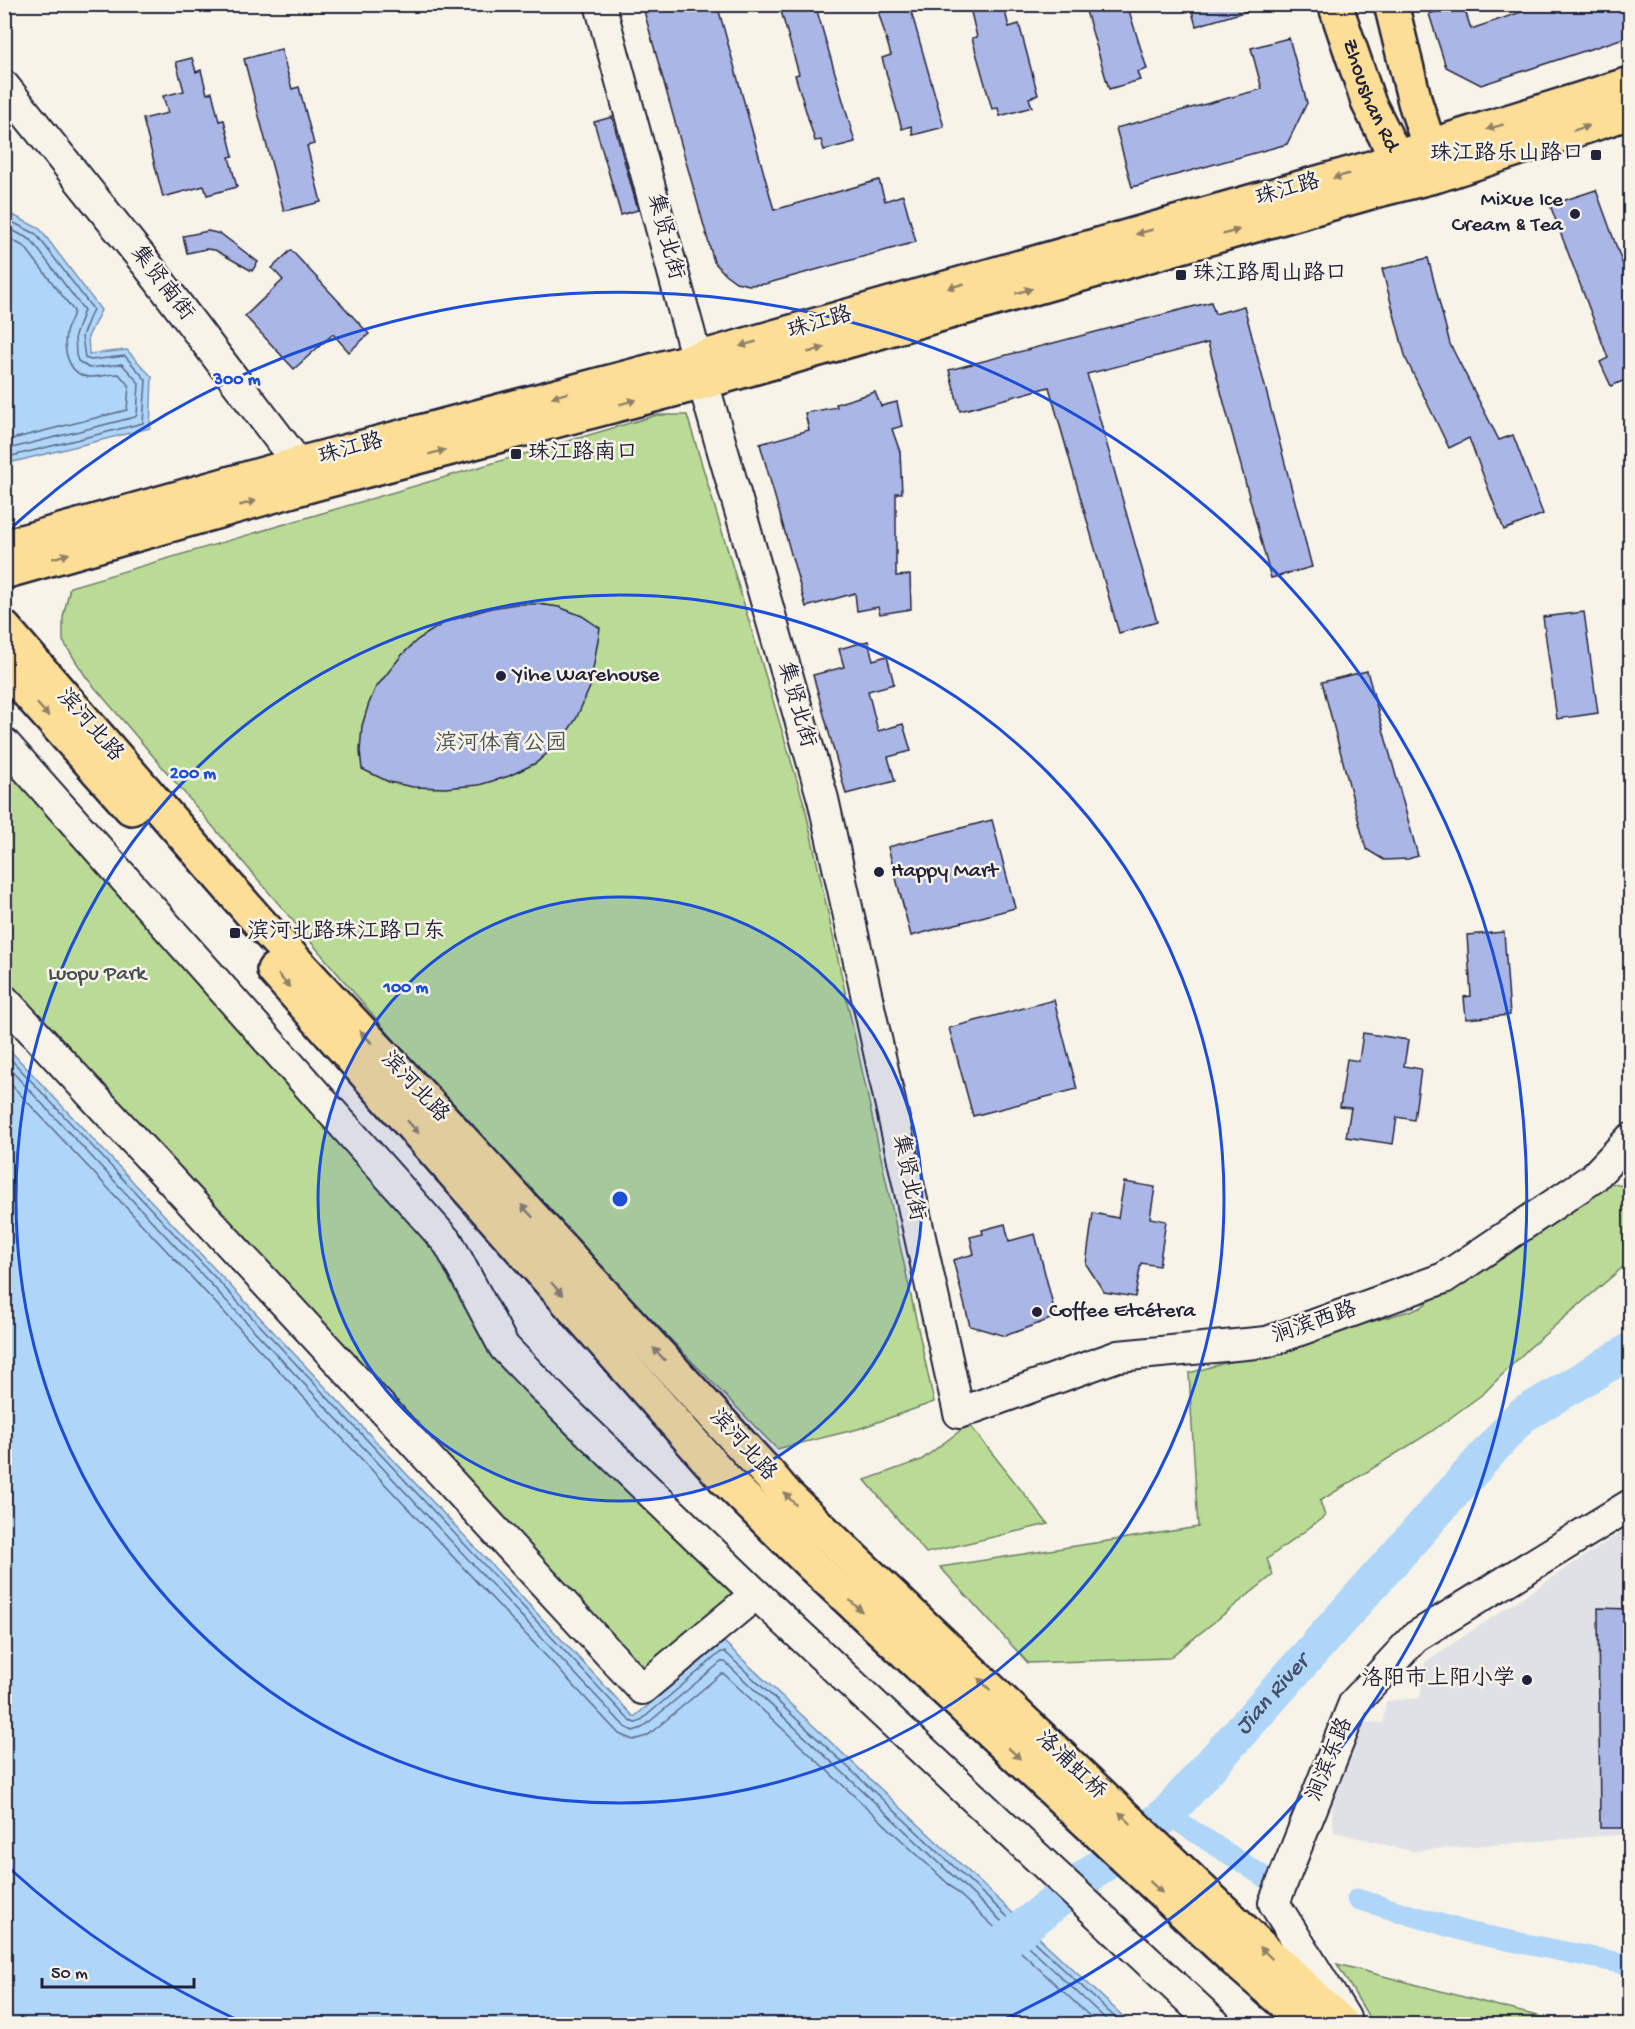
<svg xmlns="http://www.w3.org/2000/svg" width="1635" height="2029" viewBox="0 0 1635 2029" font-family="'Gochi Hand','LXGW WenKai TC',sans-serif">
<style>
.built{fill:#e0e1e7}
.green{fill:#b9db95;stroke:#6e7e68;stroke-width:1.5}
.water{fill:#afd6f9;stroke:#778ead;stroke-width:1.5}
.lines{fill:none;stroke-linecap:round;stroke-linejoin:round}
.shore{stroke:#5a6a87;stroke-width:1.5}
.canal{stroke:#afd6f9;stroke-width:21}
.river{stroke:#afd6f9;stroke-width:36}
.building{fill:#aab7e6;stroke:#22223b;stroke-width:1.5}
.minor-casing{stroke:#22223b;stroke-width:34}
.major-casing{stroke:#22223b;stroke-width:38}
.minor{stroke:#f7f3e8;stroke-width:30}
.major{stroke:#fcde96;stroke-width:33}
.oneway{fill:#8f8068}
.ring{fill:none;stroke:#1d4ed8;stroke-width:3}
.poi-dot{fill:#22223b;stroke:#f7f3e8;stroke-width:2}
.labels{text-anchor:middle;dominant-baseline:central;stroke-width:5;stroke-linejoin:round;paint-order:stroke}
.street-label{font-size:22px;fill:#22223b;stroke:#f7f3e8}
.poi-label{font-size:22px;fill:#22223b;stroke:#f7f3e8;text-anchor:start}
.park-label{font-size:22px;fill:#485052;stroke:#f7f3e8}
.water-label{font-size:24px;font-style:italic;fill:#454f6a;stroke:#f7f3e8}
.centre{fill:#1d4ed8;stroke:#f7f3e8;stroke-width:3}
.ring-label{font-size:18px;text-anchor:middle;font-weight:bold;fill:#1d4ed8;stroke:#f7f3e8;stroke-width:5;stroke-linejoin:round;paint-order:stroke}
</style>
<rect width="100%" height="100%" fill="#f7f3e8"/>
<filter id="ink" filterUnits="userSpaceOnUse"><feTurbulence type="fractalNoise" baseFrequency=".0167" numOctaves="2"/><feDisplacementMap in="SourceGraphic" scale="12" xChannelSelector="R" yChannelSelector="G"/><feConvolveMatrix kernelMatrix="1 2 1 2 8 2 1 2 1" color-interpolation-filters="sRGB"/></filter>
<g filter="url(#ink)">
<path class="built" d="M1630 1526V1834L1412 1851 1334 1832 1330 1793 1362 1722 1383 1723 1386 1701 1420 1698 1425 1662Z"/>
<g class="green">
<path d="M657 415H687L805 807 934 1402 858 1429 777 1449 490 1153 86 677 63 641V617L70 587Z"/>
<path d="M4 743 449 1244 504 1347 756 1594 642 1689 5 1000Z"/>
<path d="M1593 1178 1630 1188V1261L1528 1349 1484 1393 1431 1432 1320 1501 1325 1516 1267 1559 1273 1575 1169 1658 1028 1663 940 1567 1198 1527 1189 1373 1420 1308Z"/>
<path d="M969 1424 1048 1524 926 1553 865 1480 921 1460Z"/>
<path d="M1337 1964 1568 2024H1373Z"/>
</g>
<g class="water">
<path d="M5 211 40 229 101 310 88 337 89 354 127 350 152 377 150 428 5 464Z"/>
<path d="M4 1044 634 1717 724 1642 1131 2024H5Z"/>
</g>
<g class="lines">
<g class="shore">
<path d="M4 218 36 234 93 309 82 336 85 358 91 360 125 356 146 380 143 423 4 458"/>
<path d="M4 226 31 240 84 310 75 336 76 355 78 361 89 368 122 364 139 383 137 415 135 417 4 450"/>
<path d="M4 236 25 247 74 311C73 319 67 326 66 333 63 351 69 376 90 377 100 377 109 374 119 374L129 386 127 410 4 441"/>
<path d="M4 1052 630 1721 635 1723 639 1722 721 1652H725L1122 2024"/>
<path d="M4 1063 625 1727 633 1731 642 1728 721 1662H725L1111 2024"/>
<path d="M4 1077 619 1734 633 1740 647 1736 721 1674H724L1098 2024"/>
</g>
<g class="canal">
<path d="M1167 1814 1269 1880"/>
<path d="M1357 1899 1467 1932 1630 1965"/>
</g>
<path class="river" id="s1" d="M988 1955 1167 1814 1521 1416 1630 1351"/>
</g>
<g class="building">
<path d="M642 4H717L774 210 879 180 885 201 903 195 916 242 765 284 749 285 736 282 725 274 714 262Z"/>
<path d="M779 4H815L855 142 824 150 821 140 815 141 795 75 799 74Z"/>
<path d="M876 4H909L944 127 913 135 911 126 902 129 882 58 891 55Z"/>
<path d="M969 4H1003L1009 27 1019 24 1038 95 1029 98 1032 107 1000 116 998 108 992 109 972 38 977 37Z"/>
<path d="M1084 4H1127L1147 69 1137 72 1140 80 1109 89Z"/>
<path d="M1190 4H1254V9L1196 26Z"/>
<path d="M1457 4H1463L1471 29 1545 4H1630V36L1481 85 1446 67 1429 14Z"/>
<path d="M1289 38 1307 103 1287 144 1132 187 1116 128 1262 89 1251 48Z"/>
<path d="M281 49 292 89 299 87 314 144 307 146 321 202 284 211 244 59Z"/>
<path d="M192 58 196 72 201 70 207 94 212 92 219 121 224 120 233 156 229 157 237 187 207 195 204 186 163 197 143 119 168 113 163 96 184 91 176 62Z"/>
<path d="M612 117 638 210 621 215 594 122Z"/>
<path d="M1596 190 1630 284V378L1611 386 1600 362 1608 358 1550 205Z"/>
<path d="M208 231 221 234 258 262 252 271 215 250 206 249 187 253 183 236Z"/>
<path d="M291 250 369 334 349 352 333 334 294 369 245 316 283 280 272 268Z"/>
<path d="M1428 258 1450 344 1499 440 1513 435 1543 514 1504 530 1469 438 1449 448 1406 359 1382 269Z"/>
<path d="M1211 302 1215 314 1244 306 1312 567 1271 578 1208 343 1087 374 1157 622 1119 633 1049 387 960 411 949 370Z"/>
<path d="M875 392 881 406 897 402 902 426 892 429 900 452 902 493H896V576L910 575 911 609 880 614 878 607 857 611 855 593 806 607 760 444 809 430 805 413 837 407 836 404Z"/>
<path d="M516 604H538L559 607 582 616 600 628 590 687 576 719 562 740 536 763 509 776 479 785 445 788 413 787 389 782 362 769 360 751 362 726 368 706 375 689 401 656 417 640 445 622 491 608Z"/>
<path d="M1584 612 1598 713 1557 719 1543 617Z"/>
<path d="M868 641 873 660 887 656 894 684 868 691 878 731 903 724 911 751 888 757 895 781 846 794 813 675 844 667 839 649Z"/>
<path d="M1367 671 1418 856 1408 859 1384 860 1366 849 1322 682Z"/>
<path d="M992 820 1015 908 911 936 888 847Z"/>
<path d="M1504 932 1510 1015 1466 1019 1464 997 1471 996 1467 935Z"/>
<path d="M1054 1000 1077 1089 973 1116 949 1028Z"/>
<path d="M1363 1033 1408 1040 1404 1066 1421 1069 1414 1120 1397 1117 1393 1144 1346 1137 1351 1108 1340 1107 1347 1059 1359 1061Z"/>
<path d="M1124 1182 1155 1187 1150 1218 1166 1221 1159 1266 1141 1263 1135 1297 1104 1292 1086 1264 1093 1213 1118 1218Z"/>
<path d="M1005 1224 1009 1241 1035 1234 1056 1317 1005 1336 970 1326 953 1260 974 1254 970 1237 983 1234 982 1230Z"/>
<path d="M1598 1608 1629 1609 1630 1828H1600Z"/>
</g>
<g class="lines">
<g class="minor-casing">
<g id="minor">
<path d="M600 4 703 382 823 799 959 1413 1118 1356 1267 1342 1444 1278 1593 1178 1630 1139"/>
<path d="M4 86 145 262 312 482"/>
<path d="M4 743 449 1244 504 1347 559 1404 756 1594 642 1689 4 1000"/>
<path d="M756 1594 1215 2024"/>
<path d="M1345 2018 1274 1903 1354 1703 1415 1637 1630 1505"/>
</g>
</g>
<g class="major-casing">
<g id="major">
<path id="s2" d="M1335 4 1369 104 1396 157 1403 176"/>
<path d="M1391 4 1415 102 1436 167"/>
<path d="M4 547 299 464 697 359 1200 216 1371 168 1430 146 1630 84"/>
<path d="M4 572 314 484 703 382 1378 190 1438 175 1630 112"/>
<path d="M4 628 259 922 440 1116 770 1476 787 1496 1342 2024"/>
<path d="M4 666 131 808"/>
<path d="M274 970 725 1479 813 1566 1236 1961 1308 2024"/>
</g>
</g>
<use href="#minor" class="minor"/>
<use href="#major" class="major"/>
</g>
<defs><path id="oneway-solid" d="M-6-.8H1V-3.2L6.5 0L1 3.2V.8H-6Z" transform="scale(1.5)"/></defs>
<g class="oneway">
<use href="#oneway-solid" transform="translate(1495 127) rotate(163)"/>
<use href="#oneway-solid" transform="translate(1581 128) rotate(-18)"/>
<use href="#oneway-solid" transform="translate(1341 176) rotate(164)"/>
<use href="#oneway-solid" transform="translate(1144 232) rotate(164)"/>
<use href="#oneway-solid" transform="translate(1231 232) rotate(-16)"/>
<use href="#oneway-solid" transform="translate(956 286) rotate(164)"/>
<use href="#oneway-solid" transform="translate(1024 291) rotate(-16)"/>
<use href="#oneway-solid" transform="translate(748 344) rotate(164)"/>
<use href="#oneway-solid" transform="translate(816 350) rotate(-16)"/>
<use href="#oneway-solid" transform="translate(560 395) rotate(165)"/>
<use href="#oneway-solid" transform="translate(628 402) rotate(-15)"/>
<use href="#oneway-solid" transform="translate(437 452) rotate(-15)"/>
<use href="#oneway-solid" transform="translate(248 503) rotate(-16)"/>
<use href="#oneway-solid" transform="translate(61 556) rotate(-16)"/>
<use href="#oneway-solid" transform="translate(43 710) rotate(48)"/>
<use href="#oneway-solid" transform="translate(284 981) rotate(48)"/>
<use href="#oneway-solid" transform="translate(366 1037) rotate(-133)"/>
<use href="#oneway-solid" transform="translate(413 1127) rotate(48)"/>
<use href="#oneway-solid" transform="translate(527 1211) rotate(-133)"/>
<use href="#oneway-solid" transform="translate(557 1289) rotate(48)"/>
<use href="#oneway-solid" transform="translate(659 1354) rotate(-133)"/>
<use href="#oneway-solid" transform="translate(790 1499) rotate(-134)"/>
<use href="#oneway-solid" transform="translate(856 1606) rotate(43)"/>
<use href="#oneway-solid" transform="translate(984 1684) rotate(-136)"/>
<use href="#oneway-solid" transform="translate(1014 1753) rotate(43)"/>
<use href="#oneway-solid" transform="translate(1125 1818) rotate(-136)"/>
<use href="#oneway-solid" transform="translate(1156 1887) rotate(43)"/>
<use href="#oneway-solid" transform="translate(1266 1953) rotate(-136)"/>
</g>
</g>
<circle cx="620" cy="1199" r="302" fill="#1d4ed8" fill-opacity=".12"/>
<g class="ring">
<circle cx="620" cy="1199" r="302"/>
<circle cx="620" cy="1199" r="604"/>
<path d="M244 2023A906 906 0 0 1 8 1867M8 531A906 906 0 1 1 996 2023"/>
</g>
<g class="poi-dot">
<rect x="1590" y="149" width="12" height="12" rx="3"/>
<circle cx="1575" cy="214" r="6"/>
<rect x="1175" y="269" width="12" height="12" rx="3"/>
<rect x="510" y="448" width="12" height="12" rx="3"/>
<circle cx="501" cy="676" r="6"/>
<circle cx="879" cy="872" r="6"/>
<rect x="229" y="927" width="12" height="12" rx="3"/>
<circle cx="1037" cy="1312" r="6"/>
<circle cx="1527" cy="1680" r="6"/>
</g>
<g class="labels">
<g class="street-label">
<text stroke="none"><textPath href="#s2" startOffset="98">Zhoushan Rd</textPath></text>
<text transform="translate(1288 191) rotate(-16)">珠江路</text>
<text transform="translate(664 237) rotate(75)">集贤北街</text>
<text transform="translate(161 284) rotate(52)">集贤南街</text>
<text transform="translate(820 324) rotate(-16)">珠江路</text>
<text transform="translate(351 450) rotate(-15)">珠江路</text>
<text transform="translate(795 705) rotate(74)">集贤北街</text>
<text transform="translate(89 726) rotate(49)">滨河北路</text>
<text transform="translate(414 1088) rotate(47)">滨河北路</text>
<text transform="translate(907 1178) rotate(78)">集贤北街</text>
<text transform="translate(1315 1324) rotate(-19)">涧滨西路</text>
<text transform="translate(742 1446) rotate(48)">滨河北路</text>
<text transform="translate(1331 1760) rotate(-68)">涧滨东路</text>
<text transform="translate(1070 1766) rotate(44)">洛浦虹桥</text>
</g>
<g class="poi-label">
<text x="1584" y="155" text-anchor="end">珠江路乐山路口</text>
<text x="1563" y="201" text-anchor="end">Mixue Ice<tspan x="1563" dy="25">Cream &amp; Tea</tspan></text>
<text x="1193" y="275">珠江路周山路口</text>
<text x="528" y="454">珠江路南口</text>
<text x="513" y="676">Yihe Warehouse</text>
<text x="891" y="872">Happy Mart</text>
<text x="247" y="933">滨河北路珠江路口东</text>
<text x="1049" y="1312">Coffee Etcétera</text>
<text x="1515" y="1680" text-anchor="end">洛阳市上阳小学</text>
</g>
<g class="park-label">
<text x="501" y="745">滨河体育公园</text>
<text x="97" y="975">Luopu Park</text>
</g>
<g class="water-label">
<text stroke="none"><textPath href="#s1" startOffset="387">Jian River</textPath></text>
</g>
</g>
<circle cx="620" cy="1199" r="9" class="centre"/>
<g class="ring-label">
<text x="237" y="384">300 m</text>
<text x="193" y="778">200 m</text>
<text x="406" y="992">100 m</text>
</g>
<rect width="1635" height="2029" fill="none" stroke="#f7f3e8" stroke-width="24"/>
<rect x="12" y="12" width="1611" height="2005" fill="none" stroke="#22223b" stroke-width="2" filter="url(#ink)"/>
<path d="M42 1978v9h152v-9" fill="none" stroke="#22223b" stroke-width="3"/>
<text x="51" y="1978" font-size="18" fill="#22223b" stroke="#f7f3e8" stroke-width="4.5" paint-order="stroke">50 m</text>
</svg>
